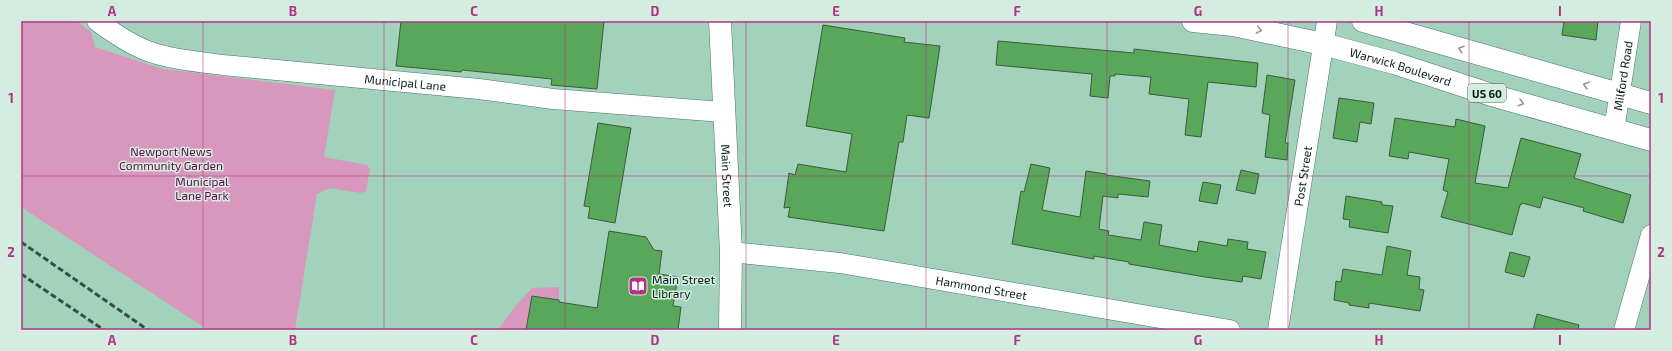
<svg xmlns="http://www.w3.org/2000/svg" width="1672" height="351" viewBox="0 0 1672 351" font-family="'Exo 2',sans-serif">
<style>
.green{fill:#d898bd}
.building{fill:#58a75a;stroke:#3d5b3d}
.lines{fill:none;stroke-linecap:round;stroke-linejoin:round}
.minor-casing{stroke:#4a7763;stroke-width:21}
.major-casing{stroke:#4a7763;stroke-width:23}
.minor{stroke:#fff;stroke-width:20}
.major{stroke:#fff;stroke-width:22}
.rail{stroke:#344f43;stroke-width:3;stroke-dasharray:6 3;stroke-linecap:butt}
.oneway{stroke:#919a96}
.grid{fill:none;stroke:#af3485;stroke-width:1;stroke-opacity:0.55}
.labels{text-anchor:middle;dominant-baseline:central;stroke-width:3;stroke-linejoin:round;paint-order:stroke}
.shield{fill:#d5ede1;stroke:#485c53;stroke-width:1}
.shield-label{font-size:11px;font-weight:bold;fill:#0b1e16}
.street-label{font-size:12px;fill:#0b1e16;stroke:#d5ede1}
.park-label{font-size:12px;fill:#610946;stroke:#d5ede1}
.poi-label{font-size:12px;fill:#0b1e16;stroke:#d5ede1;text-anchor:start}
.neatline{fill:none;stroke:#af3485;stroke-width:1.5}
.grid-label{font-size:13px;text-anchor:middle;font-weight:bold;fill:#af3485}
</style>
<rect width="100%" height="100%" fill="#a2d2bb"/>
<g class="green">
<path d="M21 21H77L91 32 95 47 163 69 335 90 324 157 367 165 370 169 366 191 361 193 330 188 317 194 295 330H208L21 207Z"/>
<path d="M559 287V300L532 296 526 330H498L514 308 532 288Z"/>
</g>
<g class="building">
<path d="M401 21H604L597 89 551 85 552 79 462 70 461 72 396 66Z"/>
<path d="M1564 21H1598L1596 40 1562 35Z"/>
<path d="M823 25 905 38 904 42 940 46 929 118 907 115 903 142H899L884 231 788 217 790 207 784 208 789 173 795 175 798 164 846 172 852 134 806 126Z"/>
<path d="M998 41 1134 53V49L1258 63 1256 87 1208 82 1201 137 1185 135 1189 99 1149 94 1151 77 1115 74V76H1110L1108 98 1090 96 1092 74 996 65Z"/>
<path d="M1267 75 1295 80 1285 143H1288L1287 160 1265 157 1270 115 1262 113Z"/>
<path d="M1339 98 1374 103 1371 124 1360 122 1357 142 1333 138Z"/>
<path d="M1395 118 1455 127 1456 119 1485 126 1475 183 1508 188 1521 138 1581 154 1574 178 1631 195 1623 223 1583 211 1584 208 1543 197 1540 208 1522 203 1521 205H1520L1512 235 1441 217 1448 192 1443 190 1449 159 1409 152 1408 159 1389 156Z"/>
<path d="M598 123 631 128 615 223 588 218 590 207 584 206Z"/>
<path d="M1031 164 1050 168 1042 210 1080 217 1086 171 1106 174V175L1150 181 1148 197 1118 194V198L1103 196 1099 229 1109 231 1108 235 1141 240 1144 222 1162 225 1159 245 1197 252 1199 241 1227 246 1228 239 1248 242 1247 249 1266 252 1261 279 1243 276 1242 282 1205 277 1129 264V262L1094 256V259L1012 244 1021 191 1024 192Z"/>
<path d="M1241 170 1259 174 1255 194 1236 190Z"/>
<path d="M1203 182 1221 185 1217 204 1199 201Z"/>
<path d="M1346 196 1382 202V205L1393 206 1388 233 1349 227 1350 220 1343 219Z"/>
<path d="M609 231 646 237 654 250 662 251 659 274 678 277 673 306 681 307 678 330H526L532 296 559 300V302L597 308Z"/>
<path d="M1387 246 1411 251 1407 275 1420 277 1419 289 1424 290 1420 311 1369 303V308L1349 305V303L1334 300 1336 281 1341 282 1343 269 1382 275Z"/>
<path d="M1510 252 1530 257 1524 277 1505 272Z"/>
<path d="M1537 314 1579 325 1578 330H1533Z"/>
</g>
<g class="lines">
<g class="minor-casing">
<g id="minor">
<path id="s1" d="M97 21C112 32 128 43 145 50 167 59 199 62 223 65L479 89 553 99 723 112"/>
<path id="s2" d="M1614 130 1631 21"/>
<path id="s3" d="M731 252 840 263 1230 330"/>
<path id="s4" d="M1278 330 1327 21"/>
<path d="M1624 330 1651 235"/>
</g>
</g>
<g class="major-casing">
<g id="major">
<path id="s5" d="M720 21 731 252 730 330"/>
<path id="s6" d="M1193 21 1233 25 1323 44 1394 63 1495 96 1651 140"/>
<path d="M1363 21 1651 103"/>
</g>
</g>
<use href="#minor" class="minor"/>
<use href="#major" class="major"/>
<g class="rail">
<path d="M21 242 148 330"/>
<path d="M21 274 104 330"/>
</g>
</g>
<defs><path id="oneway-chevron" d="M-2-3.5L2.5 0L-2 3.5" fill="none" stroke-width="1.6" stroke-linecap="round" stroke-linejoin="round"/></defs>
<g class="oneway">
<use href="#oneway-chevron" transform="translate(1259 30) rotate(11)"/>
<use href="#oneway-chevron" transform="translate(1461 49) rotate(-164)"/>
<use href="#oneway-chevron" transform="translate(1586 85) rotate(-164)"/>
<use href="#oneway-chevron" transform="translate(1521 103) rotate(16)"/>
</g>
<path class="grid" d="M203 21V330M384 21V330M565 21V330M746 21V330M926 21V330M1107 21V330M1288 21V330M1469 21V330M21 176H1651"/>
<defs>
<g id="library-square" transform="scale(1)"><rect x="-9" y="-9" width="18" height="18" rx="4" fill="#af3485" stroke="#d5ede1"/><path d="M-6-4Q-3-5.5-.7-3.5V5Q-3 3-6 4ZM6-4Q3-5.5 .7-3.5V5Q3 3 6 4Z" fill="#fff"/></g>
</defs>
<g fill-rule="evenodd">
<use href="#library-square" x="638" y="286"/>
</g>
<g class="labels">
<rect class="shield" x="1468" y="84" width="38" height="18" rx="3"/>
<g class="shield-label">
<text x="1487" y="93">US 60</text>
</g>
<g class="street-label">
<text stroke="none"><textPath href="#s6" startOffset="213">Warwick Boulevard</textPath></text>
<text stroke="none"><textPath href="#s2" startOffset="55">Milford Road</textPath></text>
<text stroke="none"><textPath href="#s1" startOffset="319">Municipal Lane</textPath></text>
<text stroke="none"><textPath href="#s5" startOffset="155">Main Street</textPath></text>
<text stroke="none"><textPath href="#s4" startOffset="156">Post Street</textPath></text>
<text stroke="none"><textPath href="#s3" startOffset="253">Hammond Street</textPath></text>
</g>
<g class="park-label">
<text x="171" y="151">Newport News<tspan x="171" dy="14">Community Garden</tspan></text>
<text x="202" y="181">Municipal<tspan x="202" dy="14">Lane Park</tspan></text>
</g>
<g class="poi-label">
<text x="652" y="279">Main Street<tspan x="652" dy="14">Library</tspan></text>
</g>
</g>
<rect width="1672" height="351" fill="none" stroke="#d5ede1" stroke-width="44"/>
<rect x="22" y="22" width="1628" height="307" class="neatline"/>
<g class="grid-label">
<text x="112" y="16">A</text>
<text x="293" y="16">B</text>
<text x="474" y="16">C</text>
<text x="655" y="16">D</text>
<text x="836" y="16">E</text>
<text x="1017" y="16">F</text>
<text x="1198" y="16">G</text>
<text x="1379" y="16">H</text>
<text x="1560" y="16">I</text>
<text x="11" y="103">1</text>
<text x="1661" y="103">1</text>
<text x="11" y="257">2</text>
<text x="1661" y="257">2</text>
<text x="112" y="345">A</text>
<text x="293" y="345">B</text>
<text x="474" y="345">C</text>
<text x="655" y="345">D</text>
<text x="836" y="345">E</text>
<text x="1017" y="345">F</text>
<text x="1198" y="345">G</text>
<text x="1379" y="345">H</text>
<text x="1560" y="345">I</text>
</g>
</svg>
